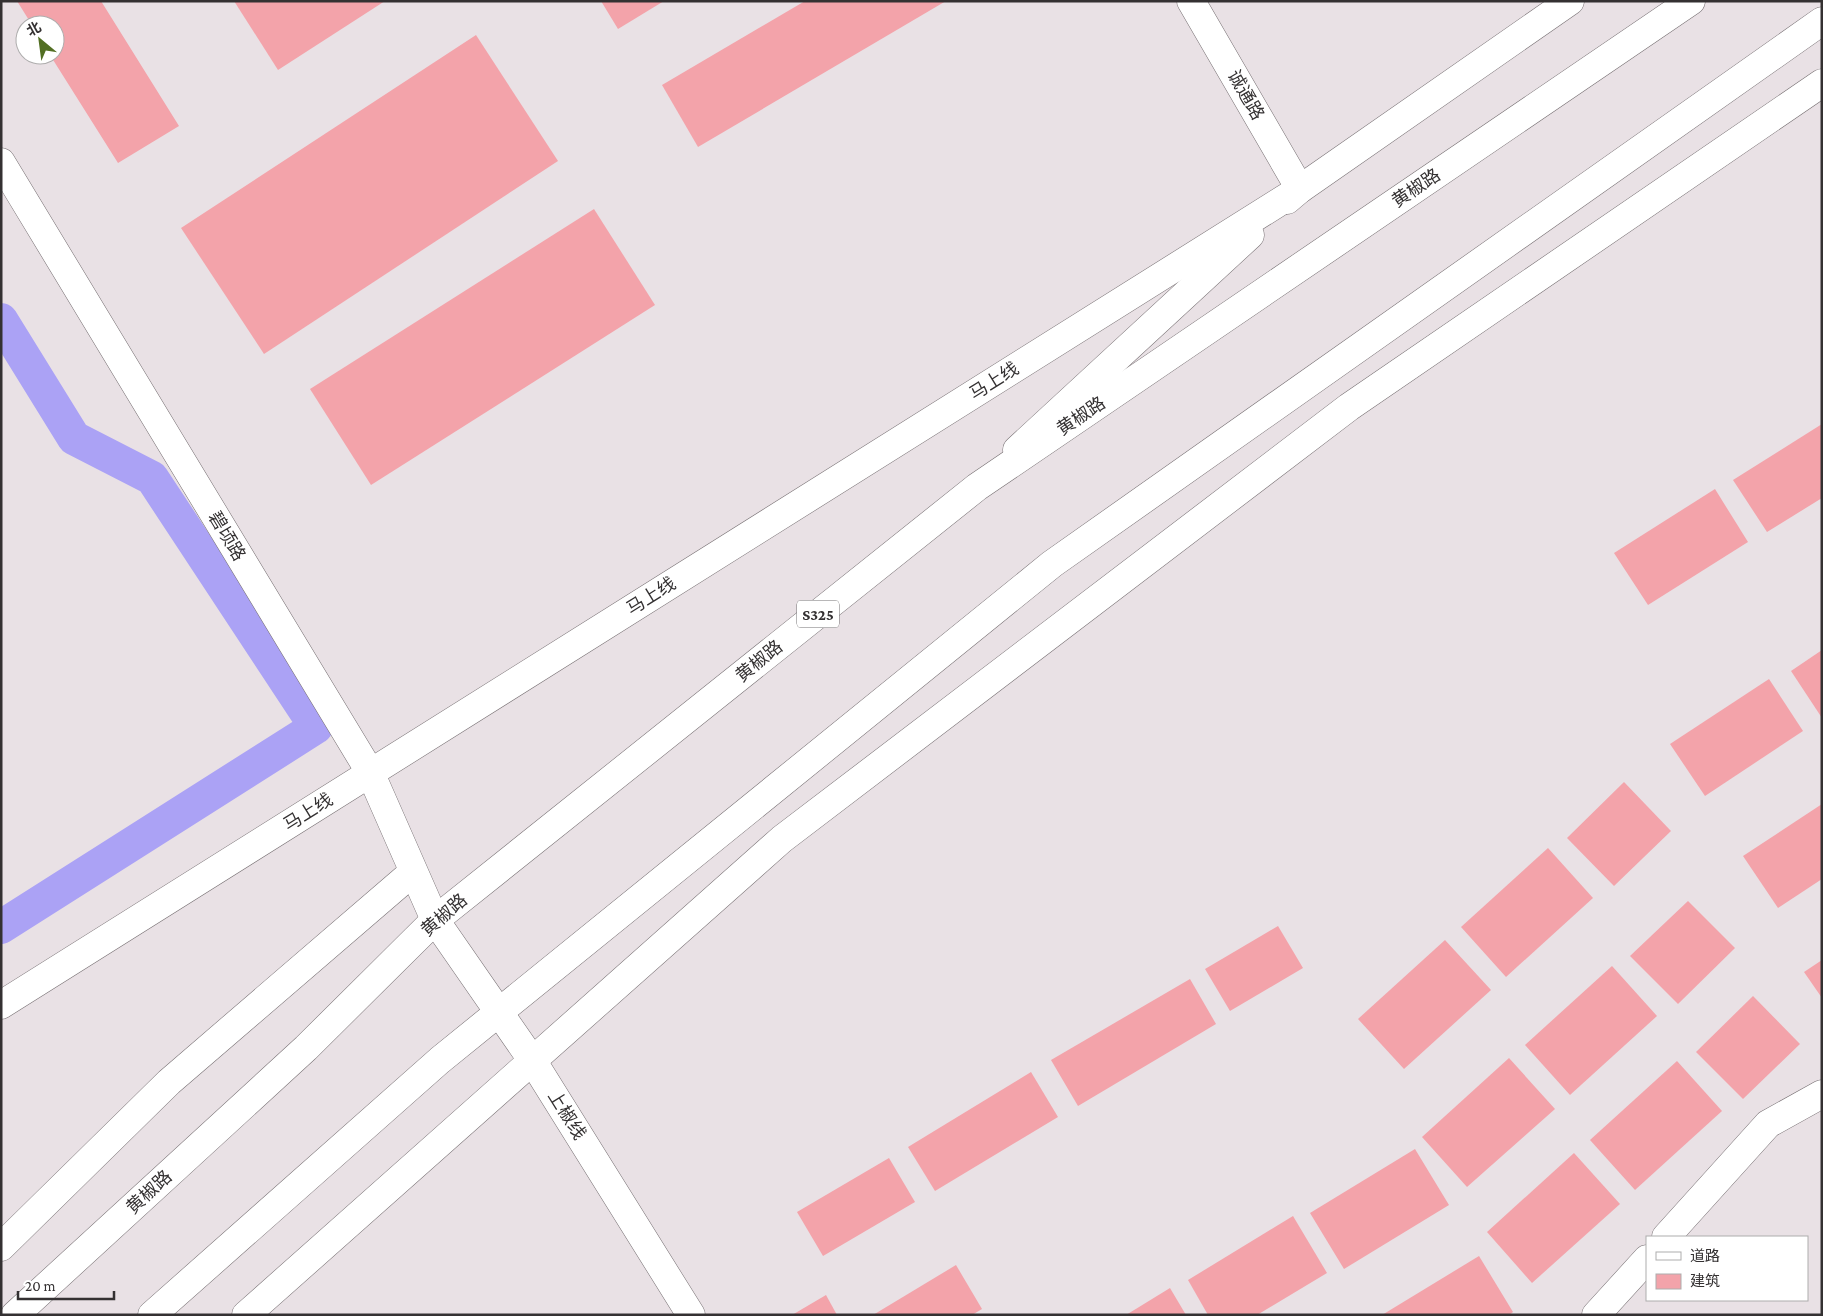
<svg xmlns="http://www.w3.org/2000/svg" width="1823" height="1316" viewBox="0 0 1823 1316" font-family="'Crimson Pro','Noto Sans SC',serif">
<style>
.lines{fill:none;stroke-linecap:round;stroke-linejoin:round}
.canal{stroke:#aba2f5;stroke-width:34}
.building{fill:#f3a3aa}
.street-casing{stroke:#766f72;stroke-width:29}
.secondary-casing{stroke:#766f72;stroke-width:29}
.primary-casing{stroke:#766f72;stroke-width:29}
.street{stroke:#fff;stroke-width:28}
.secondary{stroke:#fff;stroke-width:28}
.primary{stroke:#fff;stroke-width:28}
.labels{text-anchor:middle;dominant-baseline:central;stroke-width:5;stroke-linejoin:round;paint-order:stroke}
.shield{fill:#fff;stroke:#716f70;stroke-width:1}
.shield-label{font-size:16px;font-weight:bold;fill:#343132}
.street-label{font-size:18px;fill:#343132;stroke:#fff}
</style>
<rect width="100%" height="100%" fill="#e9e1e5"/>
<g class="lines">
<path class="canal" d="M1 320 74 438 152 478 316 727 1 927"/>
</g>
<g class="building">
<path d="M17 1H101L179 126 118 163 50 55H55V25H32Z"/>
<path d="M234 1H385L278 70Z"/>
<path d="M601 1H664L618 29Z"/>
<path d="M805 1H946L698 147 662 85Z"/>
<path d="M476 35 558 161 264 354 181 228Z"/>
<path d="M594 209 655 305 371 485 310 389Z"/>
<path d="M1822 424V498L1767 532 1733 480Z"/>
<path d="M1715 489 1748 542 1648 605 1614 553Z"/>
<path d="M1822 650V718L1791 671Z"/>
<path d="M1769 679 1803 731 1705 796 1670 744Z"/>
<path d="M1624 782 1671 831 1614 886 1567 838Z"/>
<path d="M1822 804V879L1778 908 1743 856Z"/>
<path d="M1548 848 1593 898 1506 977 1461 927Z"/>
<path d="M1688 901 1735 948 1678 1004 1630 956Z"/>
<path d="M1278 926 1303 968 1230 1011 1205 969Z"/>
<path d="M1445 940 1491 990 1404 1069 1358 1019Z"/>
<path d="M1822 960V998L1804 972Z"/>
<path d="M1612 966 1657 1016 1570 1095 1525 1045Z"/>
<path d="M1190 979 1216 1024 1078 1106 1051 1060Z"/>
<path d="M1753 996 1800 1044 1743 1099 1696 1052Z"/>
<path d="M1509 1058 1555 1109 1467 1187 1422 1137Z"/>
<path d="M1677 1061 1722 1111 1635 1190 1590 1140Z"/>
<path d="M1031 1072 1058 1117 935 1191 908 1147Z"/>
<path d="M1415 1149 1449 1205 1344 1269 1310 1213Z"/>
<path d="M1574 1153 1620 1204 1532 1283 1487 1232Z"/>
<path d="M889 1158 915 1202 823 1256 797 1212Z"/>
<path d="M1293 1216 1327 1273 1257 1315H1208L1188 1280Z"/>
<path d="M1479 1256 1513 1312 1509 1315H1382Z"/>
<path d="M956 1265 982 1309 972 1315H873Z"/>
<path d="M1170 1288 1186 1315H1126Z"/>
<path d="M826 1295 837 1315H792Z"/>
</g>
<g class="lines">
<g class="street-casing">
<g id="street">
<path d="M1666 1237 1768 1124 1822 1094"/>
<path d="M1596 1315 1647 1259"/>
</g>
</g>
<g class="secondary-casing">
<g id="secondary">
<path d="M1 162 370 772 435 920 532 1060 691 1315"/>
<path d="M1287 200 1300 189 1570 1"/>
<path d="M1017 450 1250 235"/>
<path d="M1 1005 1300 189 1191 1"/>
<path d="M1 1247 169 1082 413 872"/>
<path d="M246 1315 782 839 1349 407 1822 83"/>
</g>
</g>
<g class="primary-casing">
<g id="primary">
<path d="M15 1315 306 1048 435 920 977 487 1691 1"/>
<path d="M152 1315 440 1060 1052 564 1822 21"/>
</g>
</g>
<use href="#street" class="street"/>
<use href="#secondary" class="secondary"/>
<use href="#primary" class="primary"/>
</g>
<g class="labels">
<rect class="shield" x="797" y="600.5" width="42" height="27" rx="4"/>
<g class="shield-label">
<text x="818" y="614">S325</text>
</g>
<g class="street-label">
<text transform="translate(1246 95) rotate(60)">诚通路</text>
<text transform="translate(1416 188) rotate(-34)">黄椒路</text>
<text transform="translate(994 381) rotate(-32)">马上线</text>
<text transform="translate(1081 416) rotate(-34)">黄椒路</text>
<text transform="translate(227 536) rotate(59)">碧顷路</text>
<text transform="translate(651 596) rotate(-32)">马上线</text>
<text transform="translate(759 661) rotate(-39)">黄椒路</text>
<text transform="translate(308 812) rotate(-32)">马上线</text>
<text transform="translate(444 915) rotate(-41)">黄椒路</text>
<text transform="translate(567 1115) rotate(58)">上椒线</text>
<text transform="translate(149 1192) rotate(-43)">黄椒路</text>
</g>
</g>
<rect width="1823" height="1316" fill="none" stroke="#343132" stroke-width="5"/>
<rect x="1646" y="1236" width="162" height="65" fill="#ffffff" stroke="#aeadad"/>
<rect x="1656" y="1252" width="25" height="8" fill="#ffffff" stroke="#aeadad"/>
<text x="1690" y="1261" font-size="15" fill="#343132">道路</text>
<rect x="1656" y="1274" width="25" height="15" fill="#f3a3aa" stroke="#aeadad"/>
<text x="1690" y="1286" font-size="15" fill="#343132">建筑</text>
<g transform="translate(40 40) rotate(331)"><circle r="24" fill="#ffffff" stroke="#aeadad"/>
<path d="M0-4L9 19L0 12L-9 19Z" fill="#526f23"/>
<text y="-8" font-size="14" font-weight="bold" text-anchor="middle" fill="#343132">北</text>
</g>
<path d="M18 1291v8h96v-8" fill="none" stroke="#343132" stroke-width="2.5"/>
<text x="25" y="1291" font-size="15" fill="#343132" stroke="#ffffff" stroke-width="4" paint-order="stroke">20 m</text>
</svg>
